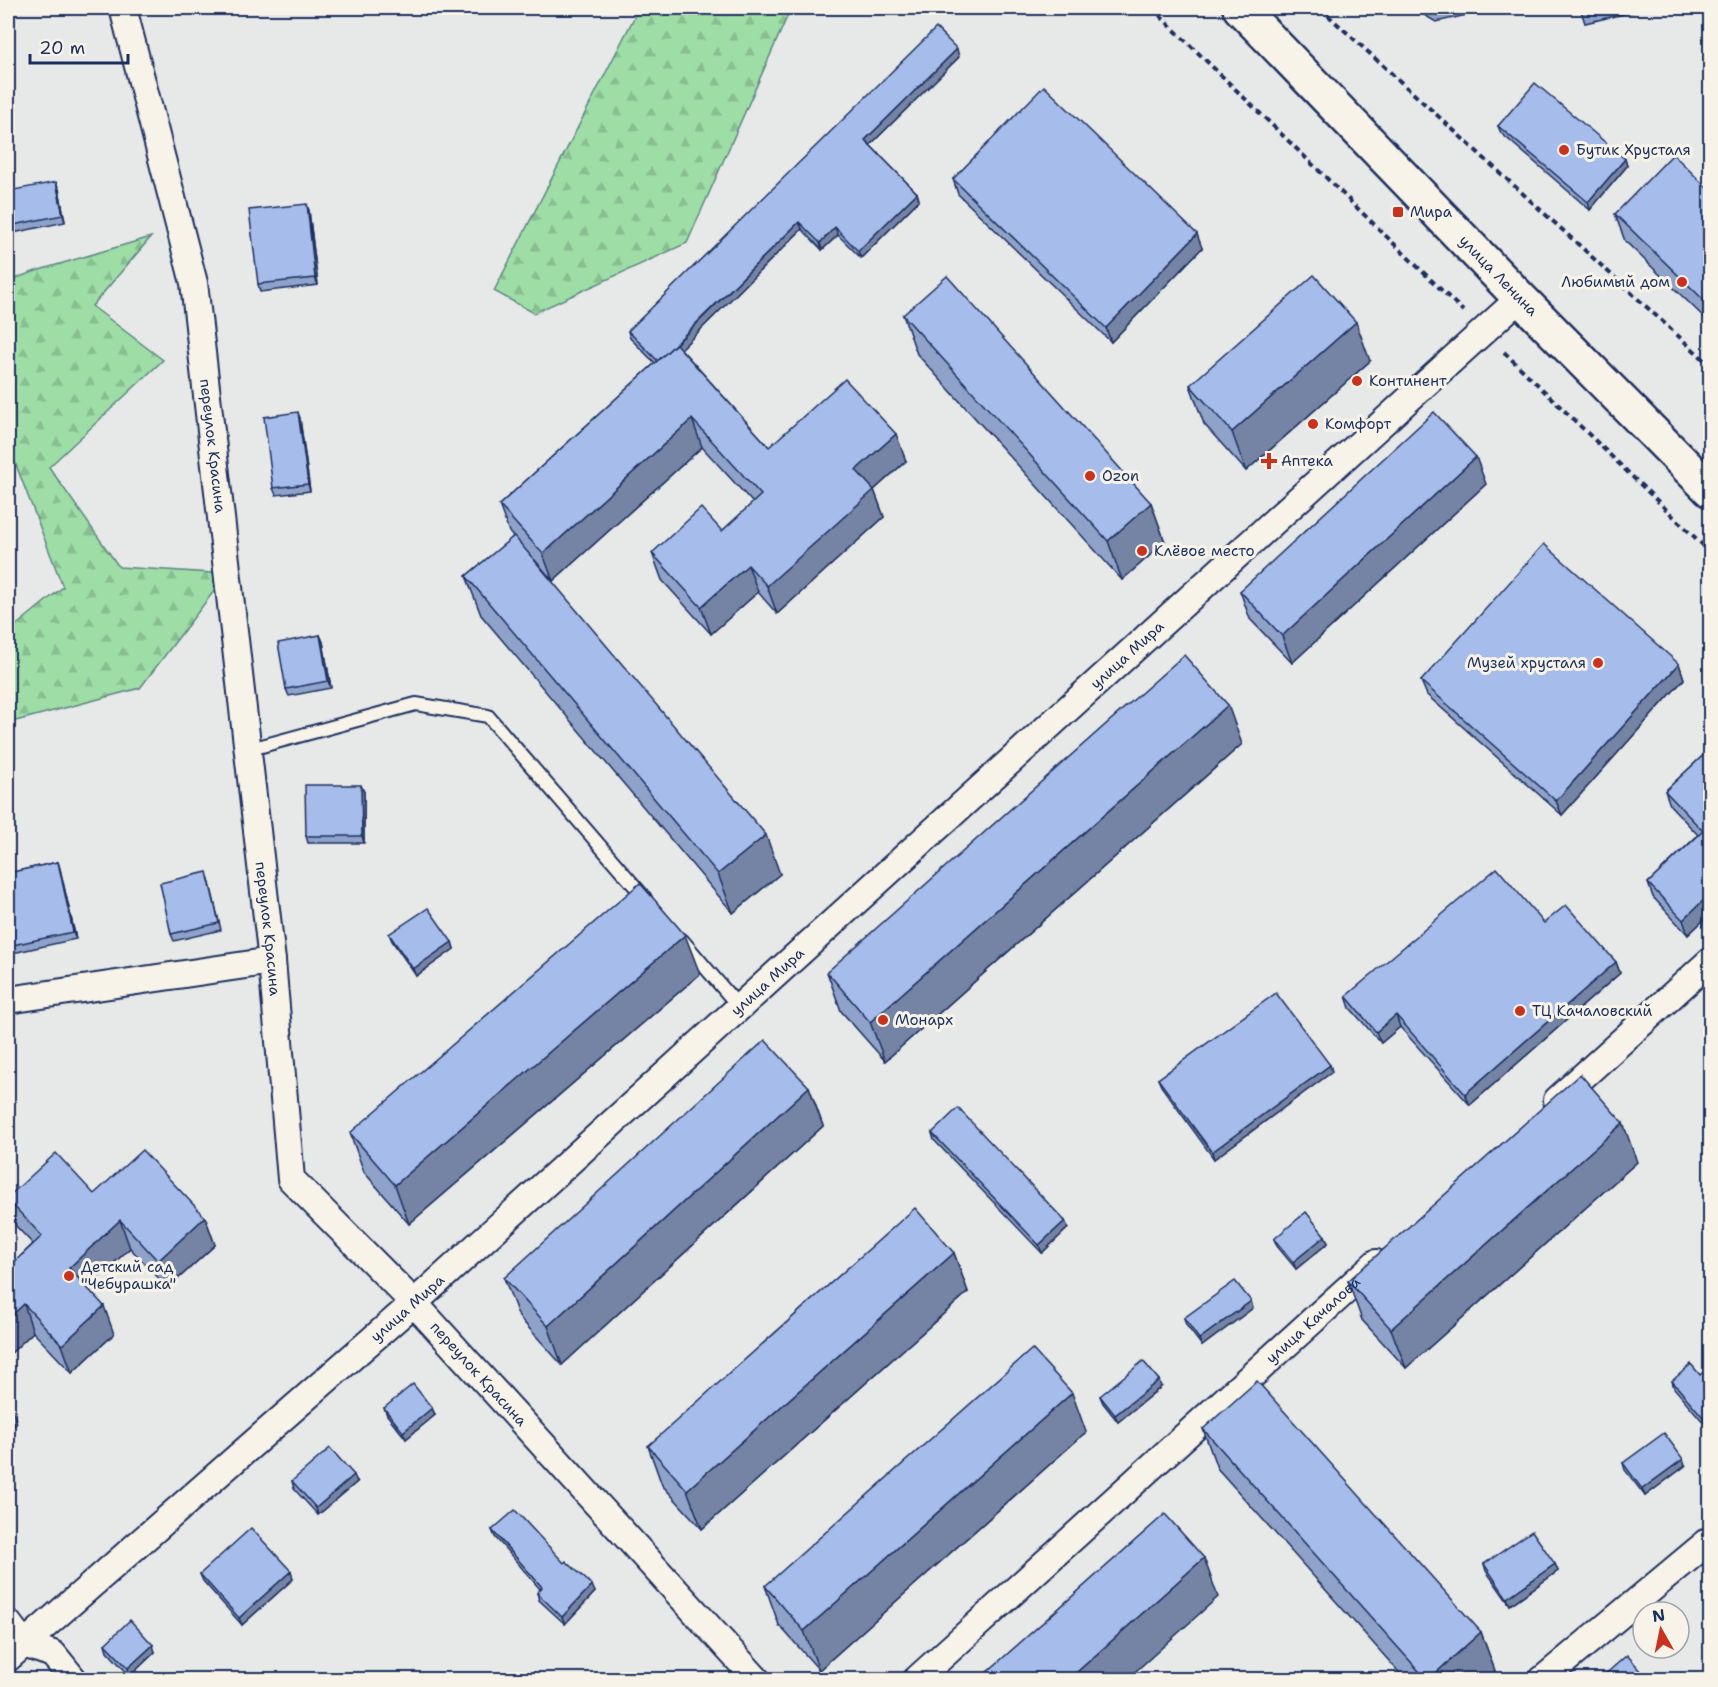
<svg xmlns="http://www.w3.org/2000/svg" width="1718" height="1687" viewBox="0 0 1718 1687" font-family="'Shantell Sans',sans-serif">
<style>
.forest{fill:url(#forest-firs);stroke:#5c8682;stroke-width:1.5}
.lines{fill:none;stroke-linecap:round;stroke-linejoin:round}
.service-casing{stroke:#1b2f5e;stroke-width:16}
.minor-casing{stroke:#1b2f5e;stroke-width:30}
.secondary-casing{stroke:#1b2f5e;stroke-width:38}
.path{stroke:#1b2f5e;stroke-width:4;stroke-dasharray:6 4.5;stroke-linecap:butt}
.service{stroke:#f7f3e8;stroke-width:12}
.minor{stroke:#f7f3e8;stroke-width:26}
.secondary{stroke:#f7f3e8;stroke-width:33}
.wall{fill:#8fa2c9;stroke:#1b2f5e;stroke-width:1.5}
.shaded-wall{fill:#7484a4;stroke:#1b2f5e;stroke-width:1.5}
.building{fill:#a6bcea;stroke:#1b2f5e;stroke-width:1.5}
.poi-dot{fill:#c8321e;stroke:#f7f3e8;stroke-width:2}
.labels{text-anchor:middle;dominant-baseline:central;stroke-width:6;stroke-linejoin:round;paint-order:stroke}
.poi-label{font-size:15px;fill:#1b2f5e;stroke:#f7f3e8;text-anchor:start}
.street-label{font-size:15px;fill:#1b2f5e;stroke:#f7f3e8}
</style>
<defs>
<pattern id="forest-firs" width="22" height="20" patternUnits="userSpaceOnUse" patternTransform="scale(1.5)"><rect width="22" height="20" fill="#9edda6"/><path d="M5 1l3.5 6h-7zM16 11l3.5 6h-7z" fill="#88be91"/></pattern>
</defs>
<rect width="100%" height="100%" fill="#e7e8e8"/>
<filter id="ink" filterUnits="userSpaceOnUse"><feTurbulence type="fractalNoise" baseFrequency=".0167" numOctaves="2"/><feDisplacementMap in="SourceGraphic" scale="12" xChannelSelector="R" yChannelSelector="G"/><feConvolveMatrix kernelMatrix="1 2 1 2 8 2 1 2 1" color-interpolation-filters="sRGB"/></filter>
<g filter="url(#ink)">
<g class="forest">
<path d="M639 8H791L687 243 534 313 494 291Z"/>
<path d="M151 237 92 306 163 360 49 467 119 567 227 574 140 688 8 723V632L63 587 8 444V281L36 271Z"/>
</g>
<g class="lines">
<g class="service-casing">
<g id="service">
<path d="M247 750 416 704 488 716 645 898"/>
<path d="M682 940 739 1007"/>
</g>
</g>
<g class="minor-casing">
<g id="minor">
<path id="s1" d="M123 8 194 283 272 961 291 1179 414 1303 757 1680"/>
<path d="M8 1000 272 961"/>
<path d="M1557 1100 1710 961"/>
<path d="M8 1623 24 1644 53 1654 74 1680"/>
<path id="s2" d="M8 1658 414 1303 1520 298"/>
<path id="s3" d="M916 1680 1376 1263"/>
<path d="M1542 1680 1710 1540"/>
</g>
</g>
<g class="secondary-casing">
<g id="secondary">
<path id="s4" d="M1240 8 1520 298 1710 490"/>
</g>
</g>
<g class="path">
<path d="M1152 8 1463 311"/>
<path d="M1320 8 1710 365"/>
<path d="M1504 352 1710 552"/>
</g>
<use href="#service" class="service"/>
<use href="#minor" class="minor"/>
<use href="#secondary" class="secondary"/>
</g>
<g class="wall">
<path d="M1412 8H1498L1436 22Z"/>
<path d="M1580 8H1649L1585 23Z"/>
<path d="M959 57 870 145 917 193 919 200 861 258 838 235 822 250 802 229 681 349 769 447 906 461 874 490 884 517 777 614 758 592 711 634 662 580 652 553 722 531 753 503 702 447 553 581 534 559 780 874 733 913 481 615 466 576 513 537 509 532 499 505 655 363 630 338 628 331Z"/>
<path d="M1498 126 1625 159 1627 166 1590 210 1501 133Z"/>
<path d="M953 179 1202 248 1111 342 958 194Z"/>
<path d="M59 189 65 222 8 234V191Z"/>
<path d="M1710 191V323L1625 241 1615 214Z"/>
<path d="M309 211 318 285 260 292 258 284Z"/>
<path d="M903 315 1151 503 1165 542 1122 580 917 354Z"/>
<path d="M1370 361 1246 471 1204 424 1190 385Z"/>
<path d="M300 419 310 491 276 495 273 488Z"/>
<path d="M1486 484 1292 663 1250 619 1240 591Z"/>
<path d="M320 635 323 642 331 688 289 696 286 689Z"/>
<path d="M1679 664 1684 679 1562 815 1427 695 1421 681Z"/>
<path d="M1242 744 885 1061 841 1011 827 972Z"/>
<path d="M1710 749V914L1688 935 1653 897 1648 883 1698 835 1670 805 1665 791Z"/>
<path d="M364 792V843H308L306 836Z"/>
<path d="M58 862 60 869 76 939 8 954V873Z"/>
<path d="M209 879 221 930 174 941 171 934Z"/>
<path d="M1544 923 1616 962 1620 973 1470 1105 1400 1027 1381 1043 1350 1008 1346 996Z"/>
<path d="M389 934 452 942 454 949 416 976 392 941Z"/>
<path d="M700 974 409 1224 364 1172 350 1133Z"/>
<path d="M1330 1065 1332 1072 1214 1159 1161 1086 1158 1079Z"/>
<path d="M809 1087 823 1126 562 1365 519 1317 504 1278Z"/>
<path d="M932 1133 1065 1221 1068 1228 1042 1253 934 1140Z"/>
<path d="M1637 1162 1406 1368 1362 1320 1348 1281Z"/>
<path d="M94 1194 205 1217 215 1245 168 1288 130 1248 87 1288 114 1334 72 1373 33 1332 8 1356V1268L33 1244 16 1226 8 1202V1197Z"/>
<path d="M1325 1236 1328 1243 1296 1269 1277 1246 1274 1239Z"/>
<path d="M954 1253 968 1292 702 1529 662 1485 648 1446Z"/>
<path d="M1253 1308 1202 1346 1186 1325 1184 1318Z"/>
<path d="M1710 1367V1430L1674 1388 1672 1381 1700 1375Z"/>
<path d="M1161 1387 1118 1422 1103 1403 1100 1396Z"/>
<path d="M384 1408H432L435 1415 406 1439 387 1415Z"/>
<path d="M1203 1429 1481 1632 1495 1671 1486 1680H1406L1217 1468Z"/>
<path d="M1086 1432 819 1670 779 1625 765 1586Z"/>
<path d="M1623 1463 1685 1466 1645 1496 1625 1470Z"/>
<path d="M292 1481 357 1482 318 1515 294 1489Z"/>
<path d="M492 1530 564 1563 595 1592 565 1624 539 1600 537 1593 540 1589 495 1537Z"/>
<path d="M1484 1564H1555L1558 1571 1510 1605 1486 1571Z"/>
<path d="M291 1571 293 1579 242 1625 203 1581 200 1574Z"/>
<path d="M105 1644 155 1652 130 1676 107 1651Z"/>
</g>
<g class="shaded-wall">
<path d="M957 49 959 57 868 147 865 140Z"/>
<path d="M1625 159 1627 166 1590 210 1588 202Z"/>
<path d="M56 182 59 189 65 222 63 215Z"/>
<path d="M917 193 919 200 861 258 858 251Z"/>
<path d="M307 204 309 211 318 285 315 278Z"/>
<path d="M799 222 802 229 661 369 658 362Z"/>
<path d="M835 227 838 235 822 250 820 243Z"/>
<path d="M1197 234 1202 248 1111 342 1106 328Z"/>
<path d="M1356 322 1370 361 1246 471 1232 432Z"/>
<path d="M298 412 300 419 310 491 308 484Z"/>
<path d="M692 419 702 447 553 581 543 554Z"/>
<path d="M896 434 906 461 874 490 884 517 777 614 767 586 856 470Z"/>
<path d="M1476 457 1486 484 1292 663 1282 636Z"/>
<path d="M1151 503 1165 542 1122 580 1108 541Z"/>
<path d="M748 565 758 592 711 634 701 607Z"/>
<path d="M320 635 323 642 331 688 328 681Z"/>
<path d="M1679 664 1684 679 1562 815 1556 801Z"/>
<path d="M1228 705 1242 744 885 1061 870 1022Z"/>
<path d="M361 785 364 792V843L362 836Z"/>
<path d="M766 835 780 874 733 913 718 874Z"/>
<path d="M58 862 60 869 76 939 73 932Z"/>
<path d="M1710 894V914L1688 935 1683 920Z"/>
<path d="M685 935 700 974 409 1224 395 1185Z"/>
<path d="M452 942 454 949 416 976 413 969Z"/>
<path d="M1616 962 1620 973 1470 1105 1465 1094Z"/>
<path d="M1396 1015 1400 1027 1381 1043 1376 1032Z"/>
<path d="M1330 1065 1332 1072 1214 1159 1212 1152Z"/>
<path d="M809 1087 823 1126 562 1365 548 1326Z"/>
<path d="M1623 1123 1637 1162 1406 1368 1391 1329Z"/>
<path d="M205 1217 215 1245 168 1288 158 1261Z"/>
<path d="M120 1220 130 1248 79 1296 69 1268Z"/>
<path d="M1065 1221 1068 1228 1042 1253 1039 1245Z"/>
<path d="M1325 1236 1328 1243 1296 1269 1293 1262Z"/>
<path d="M954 1253 968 1292 702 1529 687 1490Z"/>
<path d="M1251 1301 1253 1308 1202 1346 1199 1339Z"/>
<path d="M24 1304 33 1332 8 1356V1319Z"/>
<path d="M104 1306 114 1334 72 1373 62 1345Z"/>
<path d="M1159 1380 1161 1387 1118 1422 1115 1415Z"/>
<path d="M1072 1393 1086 1432 819 1670 804 1631Z"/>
<path d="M8 1397 17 1423 8 1432Z"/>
<path d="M432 1408 435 1415 406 1439 403 1432Z"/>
<path d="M1683 1459 1685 1466 1645 1496 1642 1489Z"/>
<path d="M354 1475 357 1482 318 1515 316 1508Z"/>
<path d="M1204 1558 1218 1597 1126 1680H1068Z"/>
<path d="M1555 1564 1558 1571 1510 1605 1507 1598Z"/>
<path d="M291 1571 293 1579 242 1625 239 1618Z"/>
<path d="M592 1585 595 1592 565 1624 562 1617Z"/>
<path d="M1481 1632 1495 1671 1486 1680H1428Z"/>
<path d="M153 1645 155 1652 130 1676 128 1668Z"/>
</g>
<g class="building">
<path d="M936 28 957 49 865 140 917 193 858 251 835 227 820 243 799 222 658 361 628 331Z"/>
<path d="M1535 83 1625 159 1588 202 1498 126Z"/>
<path d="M1044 86 1197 234 1106 328 953 179Z"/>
<path d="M1673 154 1710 191V306L1615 214Z"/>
<path d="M56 182 63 215 8 226V191Z"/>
<path d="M307 204 315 278 258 284 249 210Z"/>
<path d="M1314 275 1356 322 1232 432 1190 385Z"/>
<path d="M947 276 1151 503 1108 541 903 315Z"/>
<path d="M676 344 769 447 845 379 896 434 856 470 874 490 767 586 748 565 701 607 652 553 701 508 722 531 761 495 692 419 543 554 499 505Z"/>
<path d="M298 412 308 484 273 488 264 417Z"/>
<path d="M1434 412 1476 457 1282 636 1240 591Z"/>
<path d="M514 536 766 835 718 874 466 576Z"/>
<path d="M1544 544 1679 664 1556 801 1421 681Z"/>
<path d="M320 635 328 681 286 689 278 643Z"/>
<path d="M1184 655 1228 705 870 1022 827 972Z"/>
<path d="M1710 749V894L1683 920 1648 883 1703 831 1665 791Z"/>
<path d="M305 785H361L362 836H306Z"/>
<path d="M58 862 73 932 8 946V873Z"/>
<path d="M1497 868 1544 923 1566 905 1616 962 1465 1094 1396 1015 1376 1032 1346 996Z"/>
<path d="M207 872 219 923 171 934 160 883Z"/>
<path d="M640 883 685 935 395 1185 350 1133Z"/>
<path d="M428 908 452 942 413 969 389 934Z"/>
<path d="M1276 993 1330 1065 1212 1152 1158 1079Z"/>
<path d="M765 1040 809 1087 548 1326 504 1278Z"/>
<path d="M1580 1074 1623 1123 1391 1329 1348 1281Z"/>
<path d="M958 1108 1065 1221 1039 1245 932 1133Z"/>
<path d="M142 1150 205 1217 158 1261 120 1220 69 1268 104 1306 62 1345 24 1304 8 1319V1268L42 1236 8 1200V1197L56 1153 94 1194Z"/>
<path d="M915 1208 954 1253 687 1490 648 1446Z"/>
<path d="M1306 1212 1325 1236 1293 1262 1274 1239Z"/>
<path d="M1235 1281 1251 1301 1199 1339 1184 1318Z"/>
<path d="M1032 1349 1072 1393 804 1631 765 1586Z"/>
<path d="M1143 1361 1159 1380 1115 1415 1100 1396Z"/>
<path d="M1691 1364 1700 1375 1710 1367V1422L1709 1424 1672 1381Z"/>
<path d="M1257 1381 1481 1632 1428 1680H1427L1203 1429Z"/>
<path d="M413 1384 432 1408 403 1432 384 1408Z"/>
<path d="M1664 1433 1683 1459 1642 1489 1623 1463Z"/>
<path d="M330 1448 354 1475 316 1508 292 1481Z"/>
<path d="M515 1510 564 1563 566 1561 592 1585 562 1617 537 1593 542 1587 492 1530Z"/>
<path d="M1165 1514 1204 1558 1068 1680H978Z"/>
<path d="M251 1528 291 1571 239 1618 200 1574Z"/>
<path d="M1532 1531 1555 1564 1507 1598 1484 1564Z"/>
<path d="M130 1620 153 1645 128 1668 105 1644Z"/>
<path d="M1627 1655 1649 1680H1601L1600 1679Z"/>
</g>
</g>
<g class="poi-dot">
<circle cx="1564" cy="150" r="6"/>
<rect x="1392" y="206" width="12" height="12" rx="3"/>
<circle cx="1682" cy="282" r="6"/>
<circle cx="1357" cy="381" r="6"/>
<circle cx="1313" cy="424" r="6"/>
<path d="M1266 452h6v6h6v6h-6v6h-6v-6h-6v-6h6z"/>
<circle cx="1090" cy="476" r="6"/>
<circle cx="1142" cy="551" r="6"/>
<circle cx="1598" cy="663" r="6"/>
<circle cx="1520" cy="1011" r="6"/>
<circle cx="883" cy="1020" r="6"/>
<circle cx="69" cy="1276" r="6"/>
</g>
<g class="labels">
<g class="poi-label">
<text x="1576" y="150">Бутик Хрусталя</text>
<text x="1410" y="212">Мира</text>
<text x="1670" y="282" text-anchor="end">Любимый дом</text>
<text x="1369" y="381">Континент</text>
<text x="1325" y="424">Комфорт</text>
<text x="1281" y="461">Аптека</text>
<text x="1102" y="476">Ozon</text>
<text x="1154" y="551">Клёвое место</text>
<text x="1586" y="663" text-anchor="end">Музей хрусталя</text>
<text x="1532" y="1011">ТЦ Качаловский</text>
<text x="895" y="1020">Монарх</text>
<text x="81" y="1267">Детский сад<tspan x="81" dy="17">"Чебурашка"</tspan></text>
</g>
<g class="street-label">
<text stroke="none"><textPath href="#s4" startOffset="372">улица Ленина</textPath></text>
<text stroke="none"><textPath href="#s1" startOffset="448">переулок Красина</textPath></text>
<text stroke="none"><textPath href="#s2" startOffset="1503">улица Мира</textPath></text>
<text stroke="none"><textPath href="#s1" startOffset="934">переулок Красина</textPath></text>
<text stroke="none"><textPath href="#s2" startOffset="1017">улица Мира</textPath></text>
<text stroke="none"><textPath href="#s2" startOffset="531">улица Мира</textPath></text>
<text stroke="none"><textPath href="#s3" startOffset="536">улица Качалова</textPath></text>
<text stroke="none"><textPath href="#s1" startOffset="1456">переулок Красина</textPath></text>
</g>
</g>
<rect width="1718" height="1687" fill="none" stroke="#f7f3e8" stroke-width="30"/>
<rect x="15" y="15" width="1688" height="1657" fill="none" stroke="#1b2f5e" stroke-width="2" filter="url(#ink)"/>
<g transform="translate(1661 1630) rotate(351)"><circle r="28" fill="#f7f3e8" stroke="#9fa5b1" stroke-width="1.5"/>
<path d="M0-4.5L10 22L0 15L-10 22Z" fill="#c8321e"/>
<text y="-9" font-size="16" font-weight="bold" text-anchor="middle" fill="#1b2f5e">N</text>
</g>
<path d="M30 54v9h98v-9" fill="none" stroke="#1b2f5e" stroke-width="3"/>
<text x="39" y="54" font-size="18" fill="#1b2f5e" stroke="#f7f3e8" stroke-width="4.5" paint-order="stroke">20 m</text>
</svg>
